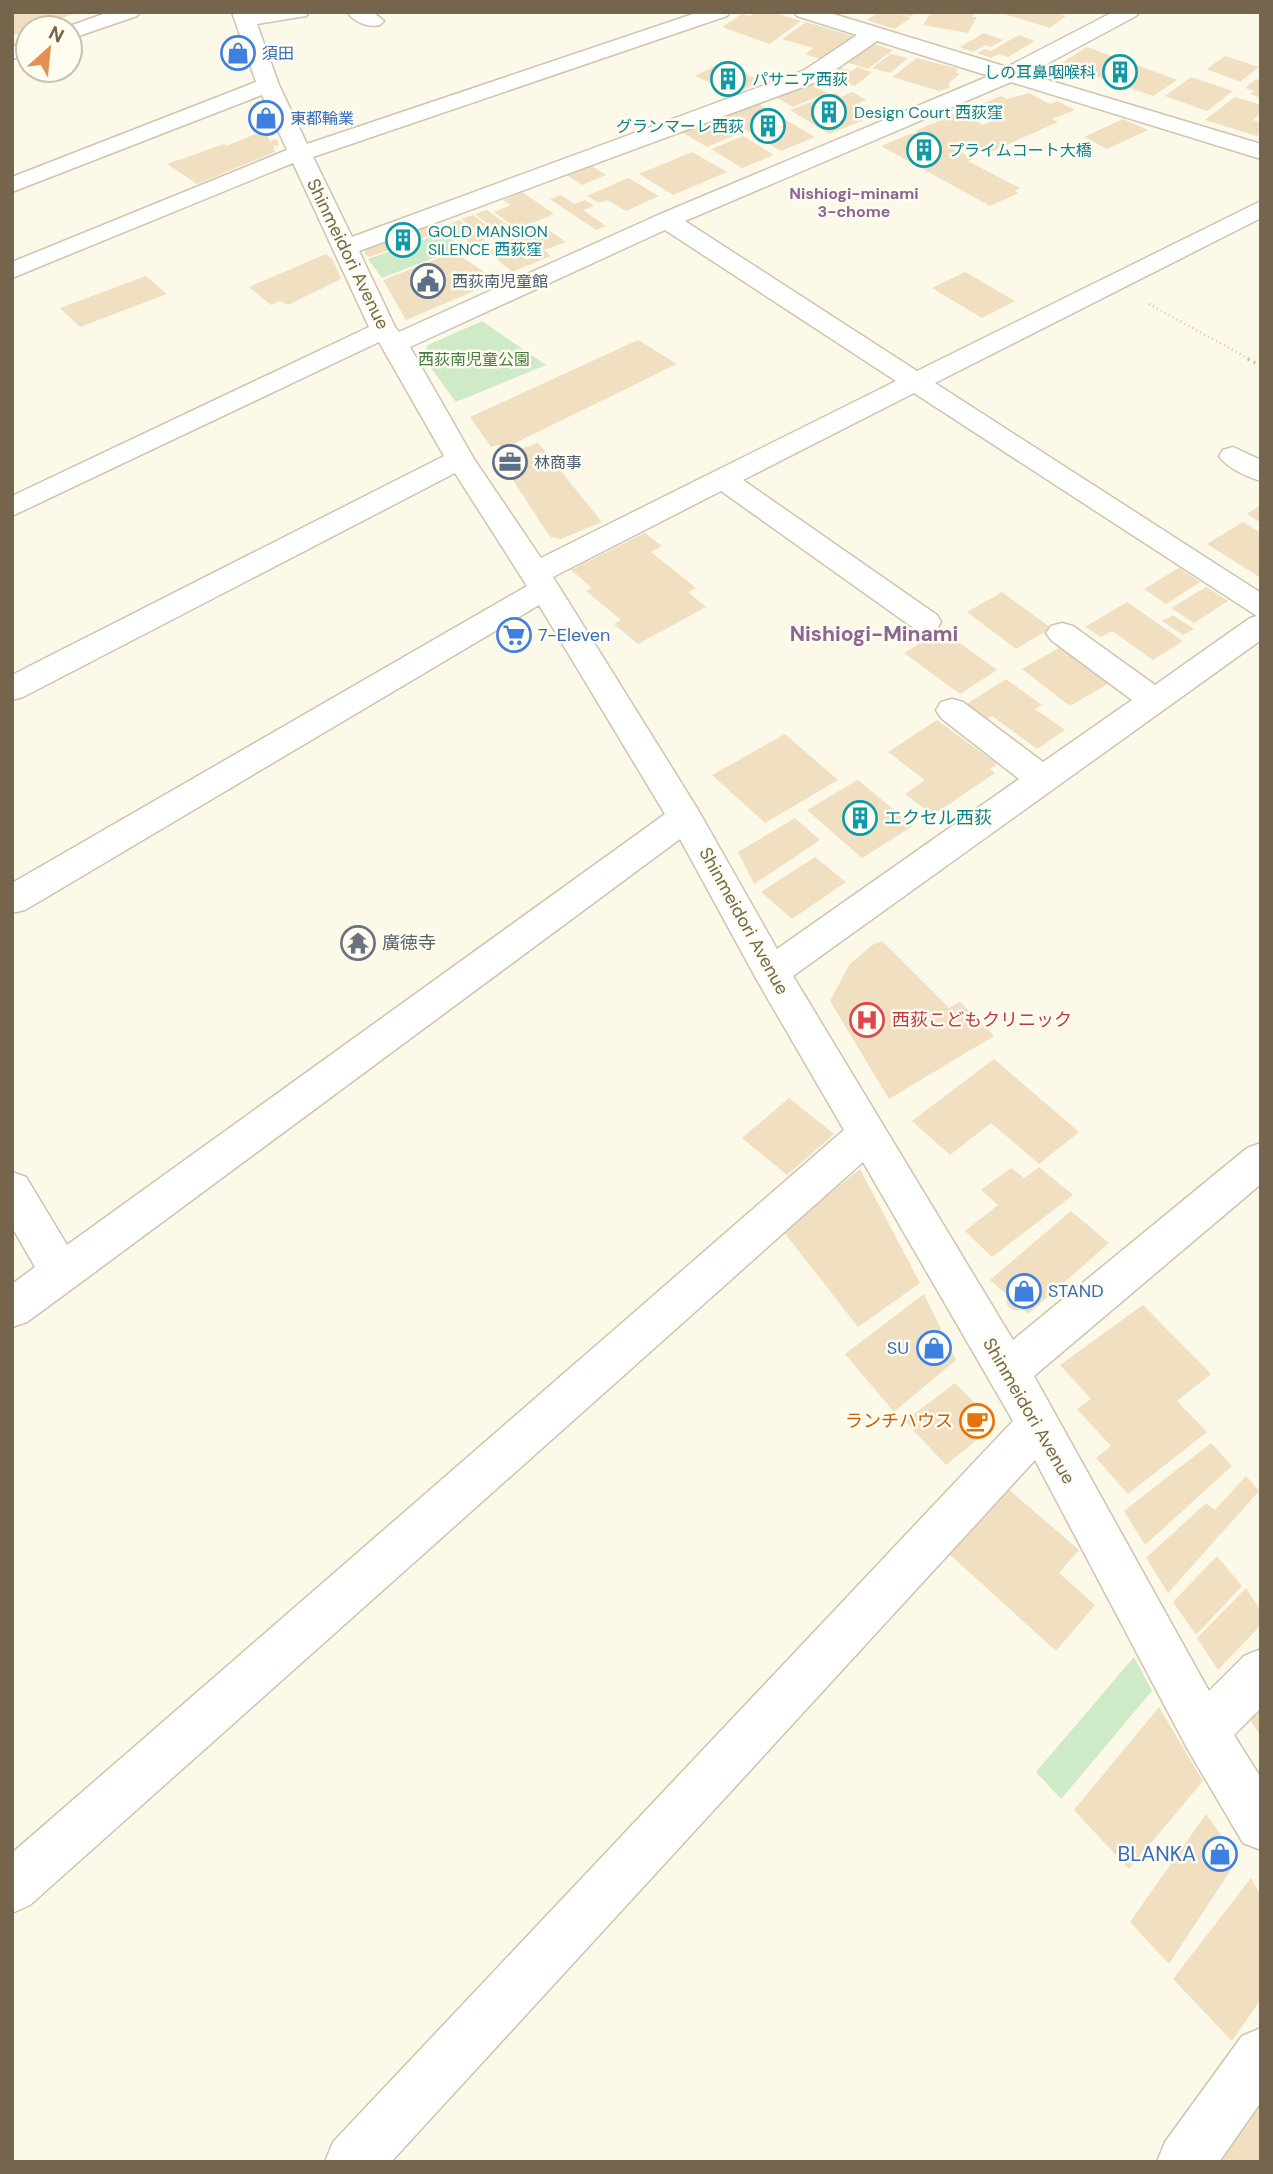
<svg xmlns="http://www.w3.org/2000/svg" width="1273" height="2174" viewBox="0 0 1273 2174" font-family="'DM Sans','Noto Sans JP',sans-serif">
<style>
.green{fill:#ceeac7}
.building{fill:#f1dfc1}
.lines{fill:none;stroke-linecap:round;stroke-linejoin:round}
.minor-casing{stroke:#cec4af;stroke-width:3}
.path-far1{stroke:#d6c2a4;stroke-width:2.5;stroke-dasharray:1 3.5;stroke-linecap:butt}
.path{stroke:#d6c2a4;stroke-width:3.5;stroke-dasharray:2 4.5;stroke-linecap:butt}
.minor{fill:#fff;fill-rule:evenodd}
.labels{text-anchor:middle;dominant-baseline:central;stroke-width:5;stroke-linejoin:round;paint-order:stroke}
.far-shop-label{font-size:16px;fill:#366cbe;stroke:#fffcf0;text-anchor:start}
.far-culture-label{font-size:16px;fill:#0d838f;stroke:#fffcf0;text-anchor:start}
.far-neighbourhood-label{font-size:16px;font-weight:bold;fill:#8c6592;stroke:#fffcf0}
.far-service-label{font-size:16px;fill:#4e5e75;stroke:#fffcf0;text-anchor:start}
.far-park-label{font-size:16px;fill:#497c44;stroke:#fffcf0}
.street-label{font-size:18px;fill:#76654d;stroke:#fffcf0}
.shop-label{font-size:18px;fill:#366cbe;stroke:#fffcf0;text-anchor:start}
.culture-label{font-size:18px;fill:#0d838f;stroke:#fffcf0;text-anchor:start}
.worship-label{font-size:18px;fill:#5b616d;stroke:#fffcf0;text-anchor:start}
.health-label{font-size:18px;fill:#be3a42;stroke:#fffcf0;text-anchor:start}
.food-label{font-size:18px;fill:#c56008;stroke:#fffcf0;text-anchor:end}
.quarter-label{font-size:21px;font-weight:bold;fill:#8c6592;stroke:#fffcf0}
.near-shop-label{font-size:21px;fill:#366cbe;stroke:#fffcf0;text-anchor:end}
</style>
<rect width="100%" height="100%" fill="#fcf9e9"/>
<g class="green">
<path d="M443 233 462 247 382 278 368 259Z"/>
<path d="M482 321 546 365 456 402 422 356 428 345Z"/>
<path d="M1134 1657 1152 1691 1061 1799 1036 1772Z"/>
</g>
<g class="building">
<path d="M12 12H76V13L35 28H28V31L12 36Z"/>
<path d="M755 12H772L801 21 770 44 722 27 742 14 750 16Z"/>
<path d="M879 12H917L911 16 902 14 911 18 894 29 867 20Z"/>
<path d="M931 12H965L974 14 972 17H977L968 33 923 25Z"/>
<path d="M1053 12 1066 16 1050 28 1001 13Z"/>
<path d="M806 22 853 36 823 60 805 54 813 48 782 39Z"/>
<path d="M984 33 1003 40 991 47 985 45 973 52 960 47Z"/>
<path d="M1019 35 1035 41 1008 57 999 54 991 58 977 53 985 49 991 51Z"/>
<path d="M868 42 893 50 868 69 843 61 851 54 858 56 863 52 857 50Z"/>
<path d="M1087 47 1177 80 1153 96 1060 64Z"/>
<path d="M891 54 908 58 890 73 872 68Z"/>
<path d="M1225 56 1259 67 1240 82 1207 69Z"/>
<path d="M917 58 959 69 955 72 960 74 950 82 949 88 939 91 892 77Z"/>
<path d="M721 63 761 81 735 94 695 76Z"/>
<path d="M834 66 852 71 857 67 872 72 855 86 823 75Z"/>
<path d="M1191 77 1233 91 1207 111 1165 96Z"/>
<path d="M1256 79 1261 81V98L1250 94 1254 91 1245 88Z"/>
<path d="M807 82 827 93 792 107 773 95Z"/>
<path d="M852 92 866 100 854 105 869 114 860 118 864 120 829 134 790 110 835 93 841 97Z"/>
<path d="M1029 93 1050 104 1057 101 1075 110 1052 119 1058 122 989 153 968 141 953 148 973 159 968 161 1020 188 1015 191 1019 193 990 206 881 146 910 134 919 133 915 131 960 112 983 125 992 121 970 109 1001 96 1007 99Z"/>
<path d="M1235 97 1261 105V114L1253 120 1261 123V133L1257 136 1205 120Z"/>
<path d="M755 102 815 137 781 151 720 115Z"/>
<path d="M711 119 738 134 707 147 680 131Z"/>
<path d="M1123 119 1148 130 1107 149 1084 137Z"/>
<path d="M265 130 270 141 277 139 279 145 273 146 275 152 197 184 167 164 224 144 226 146Z"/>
<path d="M743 136 774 155 742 168 711 149Z"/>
<path d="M692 152 727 172 673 195 639 174Z"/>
<path d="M589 164 606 175 582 185 565 174Z"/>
<path d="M628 178 659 196 626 211 607 200 599 203 587 196Z"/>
<path d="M522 192 554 214 517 229 494 212 511 205 503 200Z"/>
<path d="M561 195 574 204 585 200 594 206 583 210 606 226 596 230 550 199Z"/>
<path d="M487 210 513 229 501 234 475 214Z"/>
<path d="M473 215 499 234 487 239 461 219Z"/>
<path d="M459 220 485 240 473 245 447 225Z"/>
<path d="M430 224 440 232 369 257 364 253 366 248Z"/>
<path d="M543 226 566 242 544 250 551 256 512 272 487 251 509 243 505 240Z"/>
<path d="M454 252 498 281 406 320 383 280Z"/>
<path d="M326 254 333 260 341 279 288 305 280 301 271 305 249 287Z"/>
<path d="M965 272 1015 301 982 318 932 288Z"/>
<path d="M146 276 167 294 80 327 60 308Z"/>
<path d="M638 340 677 364 503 449 498 445 491 447 470 417Z"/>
<path d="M538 443 602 522 561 539 550 537 498 457Z"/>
<path d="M1261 505V523L1247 514Z"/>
<path d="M1243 522 1261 533V578L1207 544Z"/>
<path d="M645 533 662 546 651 552 696 588 688 592 706 607 638 644 614 624 621 620 586 591 592 588 571 570Z"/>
<path d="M1179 568 1200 582 1166 604 1144 589Z"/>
<path d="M1206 587 1228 601 1194 623 1171 608Z"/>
<path d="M1002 592 1051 628 1016 649 967 612Z"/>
<path d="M1127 602 1183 641 1153 660 1112 631 1101 637 1085 627Z"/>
<path d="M1173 615 1194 629 1183 635 1162 621Z"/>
<path d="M942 630 997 670 960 694 904 653Z"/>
<path d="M1062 646 1111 682 1070 706 1022 669Z"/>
<path d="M1006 679 1042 705 1035 709 1065 730 1037 749 992 716 985 720 965 705Z"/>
<path d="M937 720 997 764 990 769 995 773 933 815 905 794 925 780 888 752Z"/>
<path d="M785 734 838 780 765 823 712 775Z"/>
<path d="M858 780 913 826 862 858 807 810Z"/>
<path d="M795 818 820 840 754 884 738 852Z"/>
<path d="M815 857 846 882 792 919 761 892Z"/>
<path d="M882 941 949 1008 960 1002 994 1036 889 1099 830 1001 849 965 872 945Z"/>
<path d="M994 1059 1079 1132 1039 1164 991 1123 950 1155 912 1121Z"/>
<path d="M789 1098 834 1134 787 1175 742 1138Z"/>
<path d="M1039 1167 1073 1195 992 1257 965 1231 998 1205 981 1190 1011 1168 1024 1178Z"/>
<path d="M860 1169 920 1283 858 1327 783 1231Z"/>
<path d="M1071 1211 1109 1243 1028 1314 1024 1310H1013L1007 1305 1006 1294 990 1280Z"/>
<path d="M924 1294 956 1360 894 1412 845 1354Z"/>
<path d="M1143 1305 1211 1374 1177 1401 1207 1432 1128 1494 1096 1458 1111 1446 1077 1409 1091 1399 1060 1365Z"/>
<path d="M955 1383 996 1424 946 1465 905 1421Z"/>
<path d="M1211 1443 1232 1466 1145 1545 1124 1511Z"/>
<path d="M1246 1476 1259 1491 1168 1593 1146 1558 1206 1503 1215 1510Z"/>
<path d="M1008 1489 1079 1550 1059 1573 1095 1605 1056 1651 948 1553Z"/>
<path d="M1217 1556 1242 1586 1196 1635 1173 1602Z"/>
<path d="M1246 1588 1261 1611V1625L1218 1670 1197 1638Z"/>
<path d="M1261 1696V1737L1244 1710Z"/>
<path d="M1159 1707 1203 1781 1129 1869 1074 1810Z"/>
<path d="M1206 1814 1238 1859 1169 1964 1130 1922Z"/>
<path d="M1251 1878 1261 1896V1999L1232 2041 1173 1979Z"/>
<path d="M1261 2101V2162H1217Z"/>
</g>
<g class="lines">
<g class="minor-casing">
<g id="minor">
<path d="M109 12H140L137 16 70 39V28H64Z"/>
<path d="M232 12H309L306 16 257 24 279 85 307 144 699 12H730L727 16 313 157 352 237 803 71 857 35 797 16 794 12H827L1007 67 1113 12H1139L1136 16 1028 74 1261 144V159L1011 82 685 221 917 371 1261 201V218L935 383 1261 593V640L793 976 1013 1340 1247 1148 1261 1143V1184L1034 1376 1209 1691 1244 1656 1261 1649V1708L1234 1735 1261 1778V1850L1243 1843 1187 1748 1035 1460 391 2162H325L333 2142 1013 1421 863 1162 30 1905 12 1913V1853L844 1130 758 982 680 839 76 1286 27 1322 12 1327V1284L35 1267 12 1227V1172L26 1177 67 1245 665 814 539 605 25 910 12 913V883L527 586 455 473 23 697 12 700V675L444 456 379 342 12 516V496L369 327 293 163 12 278V262L287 150 262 95 12 192V177L256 82ZM877 41 989 76 658 215 399 332 395 327 359 251 819 81ZM665 230 896 381 541 558 474 459 410 347ZM914 393 1257 616 1250 618 1155 685 1073 626 1062 623 1051 626 1046 633 1051 640 1132 700 1043 762 963 702 952 699 941 702 936 710 941 718 1019 779 777 949 697 808 553 577 721 491 915 629 926 632 937 629 941 622 937 615 743 480Z"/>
<path d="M347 12H373L384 21 380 25C368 28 354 22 347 12Z"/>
<path d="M28 42V55L12 59V46Z"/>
<path d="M1233 447 1261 460V481C1247 477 1227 468 1219 456L1223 450Z"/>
<path d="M1261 2028V2102L1219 2162H1157L1165 2142 1242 2036Z"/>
</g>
</g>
<path class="path-far1" d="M1149 304 1251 360"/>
<path class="path" d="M1248 359 1261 366"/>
<use href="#minor" class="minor"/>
</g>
<defs>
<g id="shop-ring" transform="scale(1.75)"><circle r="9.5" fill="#fffcf0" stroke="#3f7fe0" stroke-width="1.5"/><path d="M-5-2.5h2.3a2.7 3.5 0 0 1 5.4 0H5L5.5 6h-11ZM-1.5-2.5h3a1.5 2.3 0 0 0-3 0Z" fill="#3f7fe0"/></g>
<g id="building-ring" transform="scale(1.75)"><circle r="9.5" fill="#fffcf0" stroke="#0f9aa8" stroke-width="1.5"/><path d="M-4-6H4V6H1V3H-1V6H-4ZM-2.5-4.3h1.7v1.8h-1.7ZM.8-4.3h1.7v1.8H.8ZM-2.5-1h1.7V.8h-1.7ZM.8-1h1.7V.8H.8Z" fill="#0f9aa8"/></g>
<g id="civic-ring" transform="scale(1.75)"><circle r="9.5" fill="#fffcf0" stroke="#5c6f8a" stroke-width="1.5"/><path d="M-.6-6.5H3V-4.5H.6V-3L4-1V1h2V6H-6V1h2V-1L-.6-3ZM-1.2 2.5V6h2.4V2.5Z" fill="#5c6f8a"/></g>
<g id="office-ring" transform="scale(1.75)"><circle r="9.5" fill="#fffcf0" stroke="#5c6f8a" stroke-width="1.5"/><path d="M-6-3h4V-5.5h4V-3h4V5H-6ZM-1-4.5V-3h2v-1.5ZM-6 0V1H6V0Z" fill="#5c6f8a"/></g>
<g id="supermarket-ring" transform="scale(1.75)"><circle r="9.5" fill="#fffcf0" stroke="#3f7fe0" stroke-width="1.5"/><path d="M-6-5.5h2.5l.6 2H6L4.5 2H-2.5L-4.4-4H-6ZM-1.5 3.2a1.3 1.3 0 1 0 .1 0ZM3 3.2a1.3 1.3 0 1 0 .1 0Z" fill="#3f7fe0"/></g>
<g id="temple-ring" transform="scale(1.75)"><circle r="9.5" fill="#fffcf0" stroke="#6b7280" stroke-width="1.5"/><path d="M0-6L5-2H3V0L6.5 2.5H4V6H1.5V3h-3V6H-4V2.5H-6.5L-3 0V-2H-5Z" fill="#6b7280"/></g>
<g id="hospital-ring" transform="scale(1.75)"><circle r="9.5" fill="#fffcf0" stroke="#e0444e" stroke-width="1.5"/><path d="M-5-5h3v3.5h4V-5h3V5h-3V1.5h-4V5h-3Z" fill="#e0444e"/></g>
<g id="cafe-ring" transform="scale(1.75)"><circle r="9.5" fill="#fffcf0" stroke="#e8710a" stroke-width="1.5"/><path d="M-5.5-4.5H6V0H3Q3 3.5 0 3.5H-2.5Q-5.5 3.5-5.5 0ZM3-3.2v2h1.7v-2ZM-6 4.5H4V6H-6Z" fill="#e8710a"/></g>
</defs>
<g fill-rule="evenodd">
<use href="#shop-ring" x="238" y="53"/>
<use href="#building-ring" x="1120" y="72"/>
<use href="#building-ring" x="728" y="79"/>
<use href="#building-ring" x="829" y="112"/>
<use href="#shop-ring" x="266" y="118"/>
<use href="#building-ring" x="768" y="126"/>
<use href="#building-ring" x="924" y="150"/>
<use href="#building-ring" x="403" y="240"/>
<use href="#civic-ring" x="428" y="281"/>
<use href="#office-ring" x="510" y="462"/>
<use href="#supermarket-ring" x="514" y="635"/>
<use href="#building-ring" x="860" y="818"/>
<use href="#temple-ring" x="358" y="943"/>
<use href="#hospital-ring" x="867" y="1020"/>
<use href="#shop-ring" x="1024" y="1291"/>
<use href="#shop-ring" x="934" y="1348"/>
<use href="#cafe-ring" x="977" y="1421"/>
<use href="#shop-ring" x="1220" y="1854"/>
</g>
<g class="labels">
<g class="far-shop-label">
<text x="262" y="53">須田</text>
<text x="290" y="118">東都輪業</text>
</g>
<g class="far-culture-label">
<text x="1096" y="72" text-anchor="end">しの耳鼻咽喉科</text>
<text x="752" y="79">パサニア西荻</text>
<text x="854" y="112">Design Court 西荻窪</text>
<text x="744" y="126" text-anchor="end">グランマーレ西荻</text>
<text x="948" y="150">プライムコート大橋</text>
<text x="428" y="231">GOLD MANSION<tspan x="428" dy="18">SILENCE 西荻窪</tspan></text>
</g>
<g class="far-neighbourhood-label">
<text x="854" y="193">Nishiogi-minami<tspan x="854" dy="18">3-chome</tspan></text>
</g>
<g class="far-service-label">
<text x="452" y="281">西荻南児童館</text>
<text x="534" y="462">林商事</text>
</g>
<g class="far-park-label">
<text x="474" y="359">西荻南児童公園</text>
</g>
<g class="street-label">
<text transform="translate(348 254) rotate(64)">Shinmeidori Avenue</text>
<text transform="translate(744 921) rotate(61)">Shinmeidori Avenue</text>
<text transform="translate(1029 1411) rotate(60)">Shinmeidori Avenue</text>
</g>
<g class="shop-label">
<text x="538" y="635">7-Eleven</text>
<text x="1048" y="1291">STAND</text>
<text x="909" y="1348" text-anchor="end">SU</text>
</g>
<g class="culture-label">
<text x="884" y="818">エクセル西荻</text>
</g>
<g class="worship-label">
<text x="382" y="943">廣徳寺</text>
</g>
<g class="health-label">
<text x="892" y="1020">西荻こどもクリニック</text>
</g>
<g class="food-label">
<text x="953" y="1421">ランチハウス</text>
</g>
<g class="quarter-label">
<text x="874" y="634">Nishiogi-Minami</text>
</g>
<g class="near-shop-label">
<text x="1196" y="1854">BLANKA</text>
</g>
</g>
<rect width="1273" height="2174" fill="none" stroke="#76654d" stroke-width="28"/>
<g transform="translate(49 49) rotate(27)"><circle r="33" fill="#fffcf0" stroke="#c8c0af" stroke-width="2"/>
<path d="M0-5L12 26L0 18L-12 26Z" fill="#e29152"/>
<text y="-10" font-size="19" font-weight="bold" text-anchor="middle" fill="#76654d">N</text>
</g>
</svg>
